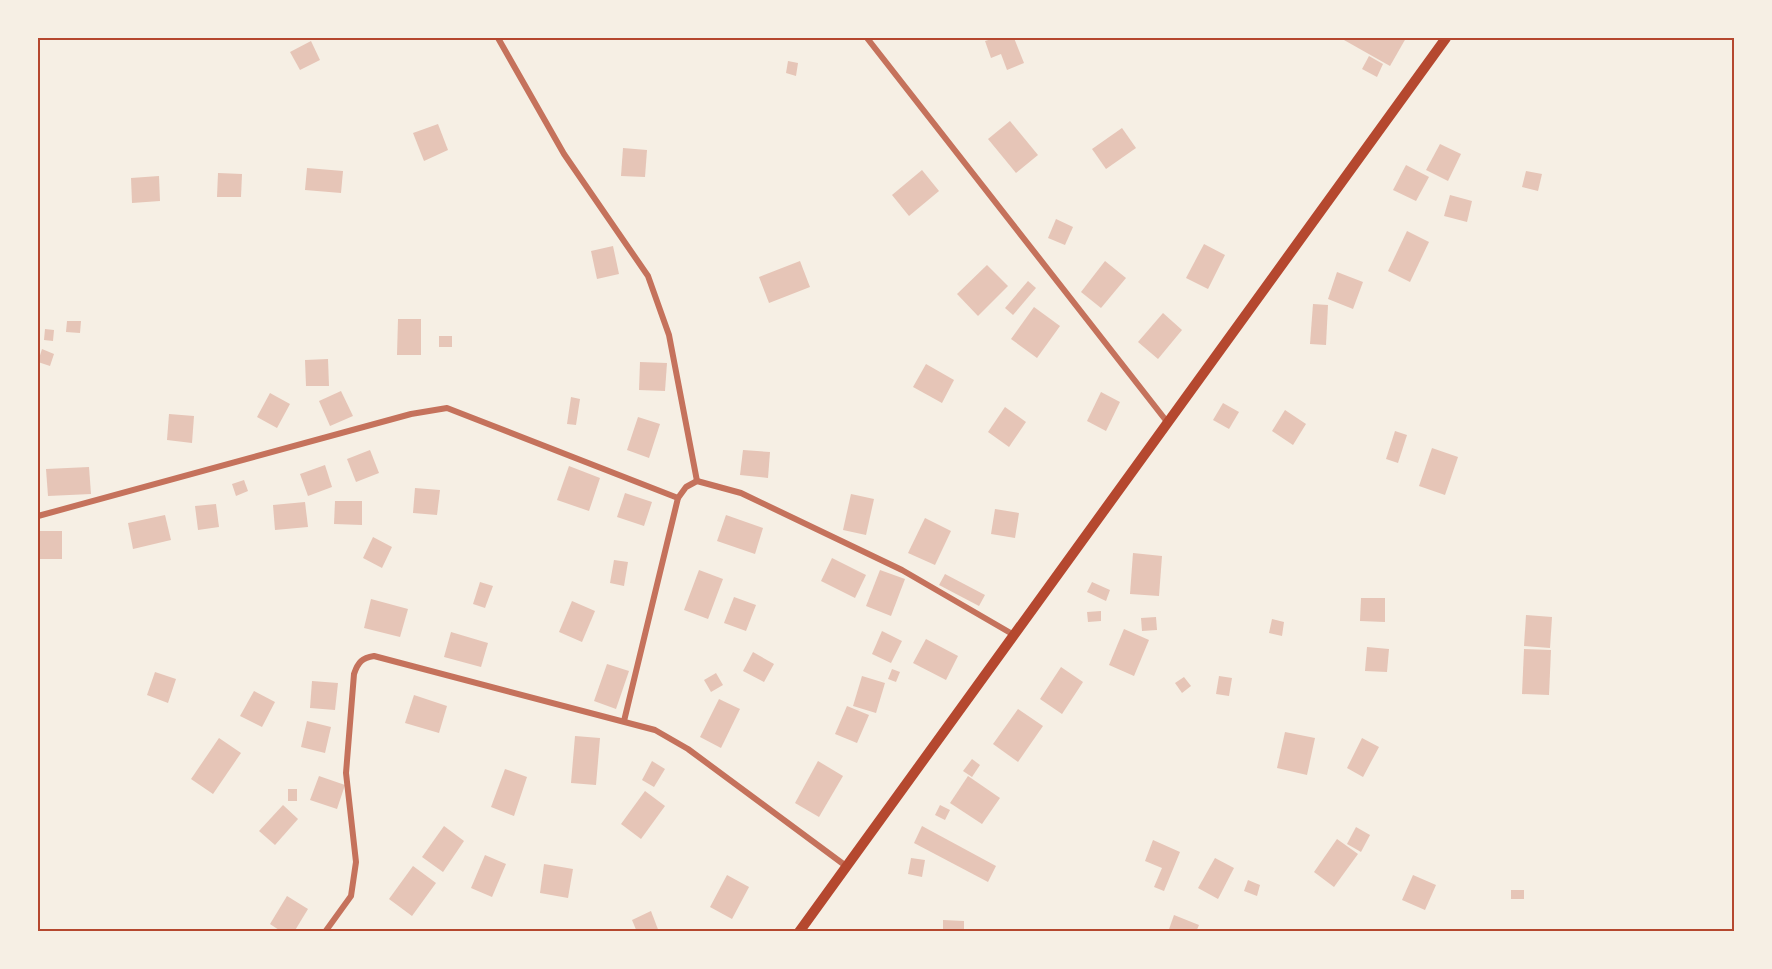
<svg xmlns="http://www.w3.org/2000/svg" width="1772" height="969" viewBox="0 0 1772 969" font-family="'PT Serif',serif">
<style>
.building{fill:#e6c5b7}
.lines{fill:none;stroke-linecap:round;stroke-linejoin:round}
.minor{stroke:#c5725c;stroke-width:6}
.primary{stroke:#b5482f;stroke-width:10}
.neatline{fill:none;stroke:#b5482f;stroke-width:2}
</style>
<rect width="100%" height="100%" fill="#f6efe4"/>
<g class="building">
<path d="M995 38H1014L1024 63 1007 70 1001 54 991 58 985 41Z"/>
<path d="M1345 38H1406L1390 66 1344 40Z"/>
<path d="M311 41 320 60 300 70 290 52Z"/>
<path d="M1369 56 1383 64 1377 77 1362 69Z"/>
<path d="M788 61 798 63 796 76 786 73Z"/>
<path d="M1010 121 1038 155 1016 173 988 139Z"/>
<path d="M438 124 448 150 424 161 413 133Z"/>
<path d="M1122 128 1136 148 1106 169 1092 149Z"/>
<path d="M1440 144 1461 154 1448 181 1426 170Z"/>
<path d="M623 148 647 150 645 177 621 176Z"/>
<path d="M1406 165 1429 177 1416 201 1393 190Z"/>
<path d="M307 168 343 171 341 193 305 190Z"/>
<path d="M922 170 939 191 909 216 892 195Z"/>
<path d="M1526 171 1542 174 1538 191 1522 187Z"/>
<path d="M218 173 242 174 241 197H217Z"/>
<path d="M159 176 160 201 132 203 131 178Z"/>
<path d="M1450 195 1472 201 1467 222 1444 216Z"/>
<path d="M1056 219 1073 227 1065 245 1048 238Z"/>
<path d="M1407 231 1429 242 1410 282 1388 271Z"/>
<path d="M1204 244 1225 255 1208 289 1186 278Z"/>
<path d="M613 246 619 274 597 279 591 251Z"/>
<path d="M800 261 810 287 769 303 759 277Z"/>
<path d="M1105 261 1126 278 1101 308 1081 292Z"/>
<path d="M987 265 1008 286 978 316 957 294Z"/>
<path d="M1337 272 1363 282 1353 309 1328 299Z"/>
<path d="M1028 281 1036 288 1013 315 1005 308Z"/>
<path d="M1313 304 1328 305 1326 345 1310 344Z"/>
<path d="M1034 307 1060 326 1037 358 1011 339Z"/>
<path d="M1163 313 1182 330 1158 359 1138 342Z"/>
<path d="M398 319H421V355H397Z"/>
<path d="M67 321H81L80 333 66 332Z"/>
<path d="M45 329 54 330 53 341 44 340Z"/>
<rect x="439" y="336" width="13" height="11"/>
<path d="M42 349 54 354 50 366 38 362Z"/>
<path d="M328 359 329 386H306L305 360Z"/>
<path d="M640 362 667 363 665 391 639 390Z"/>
<path d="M926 364 954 380 942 403 913 387Z"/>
<path d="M341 391 353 416 330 426 319 401Z"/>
<path d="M1101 392 1120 402 1106 431 1087 421Z"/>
<path d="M270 393 290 404 277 428 257 417Z"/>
<path d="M571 397 580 399 576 425 567 424Z"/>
<path d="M1223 403 1239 412 1229 429 1213 420Z"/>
<path d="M1005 407 1026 422 1009 447 988 432Z"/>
<path d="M1285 410 1306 424 1293 445 1272 431Z"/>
<path d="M169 414 194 416 192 443 167 440Z"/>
<path d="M638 417 660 424 649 458 627 450Z"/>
<path d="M1395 431 1407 435 1398 463 1386 459Z"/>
<path d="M1432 448 1458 457 1445 495 1419 486Z"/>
<path d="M370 450 379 473 356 482 347 459Z"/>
<path d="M743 450 770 452 768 478 740 475Z"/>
<path d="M325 465 332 487 308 496 300 474Z"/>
<path d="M569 466 600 478 589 511 557 500Z"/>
<path d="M89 467 91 494 48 496 46 469Z"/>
<path d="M244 480 248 491 236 496 232 484Z"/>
<path d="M415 488 440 490 437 515 413 513Z"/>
<path d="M625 493 652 502 644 526 617 517Z"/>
<path d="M851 494 874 499 866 535 843 530Z"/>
<path d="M335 501H362V525L334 524Z"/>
<path d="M305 502 308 527 275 530 273 505Z"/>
<path d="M216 504 219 527 198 530 195 506Z"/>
<path d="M995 509 1019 513 1015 538 991 534Z"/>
<path d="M165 515 171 540 133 549 128 523Z"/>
<path d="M726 515 763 528 755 554 717 541Z"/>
<path d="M925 518 951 531 935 565 908 553Z"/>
<rect x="40" y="531" width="22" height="28"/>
<path d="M373 537 392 547 382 568 363 558Z"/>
<path d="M1133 553 1162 556 1159 596 1130 594Z"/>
<path d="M832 558 866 575 855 598 821 581Z"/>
<path d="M614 560 628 562 624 586 610 583Z"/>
<path d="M699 570 723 579 708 619 684 610Z"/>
<path d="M880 570 905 579 891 616 866 606Z"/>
<path d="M945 574 985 595 979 606 939 585Z"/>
<path d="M480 582 493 586 485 608 473 604Z"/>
<path d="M1092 582 1110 590 1106 601 1087 592Z"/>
<path d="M734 597 756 605 746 631 724 623Z"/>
<path d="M1361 598H1385V622L1360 621Z"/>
<path d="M371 599 408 609 400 637 364 628Z"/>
<path d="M572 601 595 611 582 642 559 632Z"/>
<path d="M1101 611V621L1088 622 1087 612Z"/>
<path d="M1526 615 1552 617 1550 648 1524 646Z"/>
<path d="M1156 617 1157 630 1142 631 1141 618Z"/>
<path d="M1272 619 1284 622 1282 636 1269 633Z"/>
<path d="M1124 629 1149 640 1134 676 1109 665Z"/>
<path d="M882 631 902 641 891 663 872 654Z"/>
<path d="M451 632 488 643 481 667 444 657Z"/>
<path d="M926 639 958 656 946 680 913 663Z"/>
<path d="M1367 647 1389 649 1387 672 1365 671Z"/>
<path d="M1524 649 1551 650 1549 695 1522 694Z"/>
<path d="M753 652 774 664 764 682 743 671Z"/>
<path d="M607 664 629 671 616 709 594 701Z"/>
<path d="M1061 667 1083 682 1062 714 1040 699Z"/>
<path d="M892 669 900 672 896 682 888 679Z"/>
<path d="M155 672 176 679 168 703 147 695Z"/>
<path d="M716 673 723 685 711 692 704 680Z"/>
<path d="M862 676 885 683 876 713 853 706Z"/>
<path d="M1219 676 1232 678 1229 696 1216 694Z"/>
<path d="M1184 677 1191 686 1182 693 1175 683Z"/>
<path d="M312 681 338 683 335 710 310 708Z"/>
<path d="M254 691 275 702 262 727 240 716Z"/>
<path d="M414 695 447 706 439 733 405 723Z"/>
<path d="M719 699 740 709 721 748 700 737Z"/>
<path d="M847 706 869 715 857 743 835 734Z"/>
<path d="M1018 709 1043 726 1018 762 993 744Z"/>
<path d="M307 721 331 727 325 753 301 747Z"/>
<path d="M1285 732 1315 738 1307 775 1277 768Z"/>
<path d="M575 736 600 738 596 785 571 783Z"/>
<path d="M219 738 241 753 213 794 191 779Z"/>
<path d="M1362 738 1379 747 1363 777 1347 768Z"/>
<path d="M972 759 980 765 972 777 963 771Z"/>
<path d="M652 761 665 769 654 787 642 780Z"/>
<path d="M818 761 843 776 819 817 795 803Z"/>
<path d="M505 769 527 777 514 816 491 807Z"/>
<path d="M319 776 345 785 337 809 310 800Z"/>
<path d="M968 776 1000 798 982 824 950 803Z"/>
<rect x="288" y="789" width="9" height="12"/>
<path d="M645 791 665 806 641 839 621 824Z"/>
<path d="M283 805 298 819 275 845 259 831Z"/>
<path d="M940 805 950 810 945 820 935 815Z"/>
<path d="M444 826 464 841 443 872 422 857Z"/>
<path d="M922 826 996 866 988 882 914 843Z"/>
<path d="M1356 827 1370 835 1361 852 1347 844Z"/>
<path d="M1337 839 1358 854 1334 887 1314 872Z"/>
<path d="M1153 840 1180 852 1164 891 1154 887 1162 868 1145 861Z"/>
<path d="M485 855 506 864 492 897 471 888Z"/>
<path d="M911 858 925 860 922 877 908 874Z"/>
<path d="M1215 858 1234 868 1218 899 1198 888Z"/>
<path d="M544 864 573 869 568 898 540 893Z"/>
<path d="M413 866 436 883 412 916 389 899Z"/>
<path d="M727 875 749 887 732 919 710 907Z"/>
<path d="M1413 875 1436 885 1425 910 1402 900Z"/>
<path d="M1248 880 1260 885 1257 896 1244 891Z"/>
<rect x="1511" y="890" width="13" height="9"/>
<path d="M287 896 308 909 294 932H282L270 924Z"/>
<path d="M651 911 659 932H637L632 920Z"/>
<path d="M1174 915 1199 925 1196 932H1168Z"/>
<path d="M943 920 964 921V932H943Z"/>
</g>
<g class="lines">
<g class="minor">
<path d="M498 38 564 154 648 276 669 335 697 481"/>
<path d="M867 38 1168 423"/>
<path d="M38 516 411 414 447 408 678 498"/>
<path d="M624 721 678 498 686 487 697 481 741 493 902 570 1014 635"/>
<path d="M325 932 351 896 356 862 346 773 354 674C358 662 362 658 374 656L655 730 688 749 846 866"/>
</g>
<path class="primary" d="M799 932 1446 38"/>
</g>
<rect width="1772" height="969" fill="none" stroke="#f6efe4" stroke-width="78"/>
<rect x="39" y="39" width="1694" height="891" class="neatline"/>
</svg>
